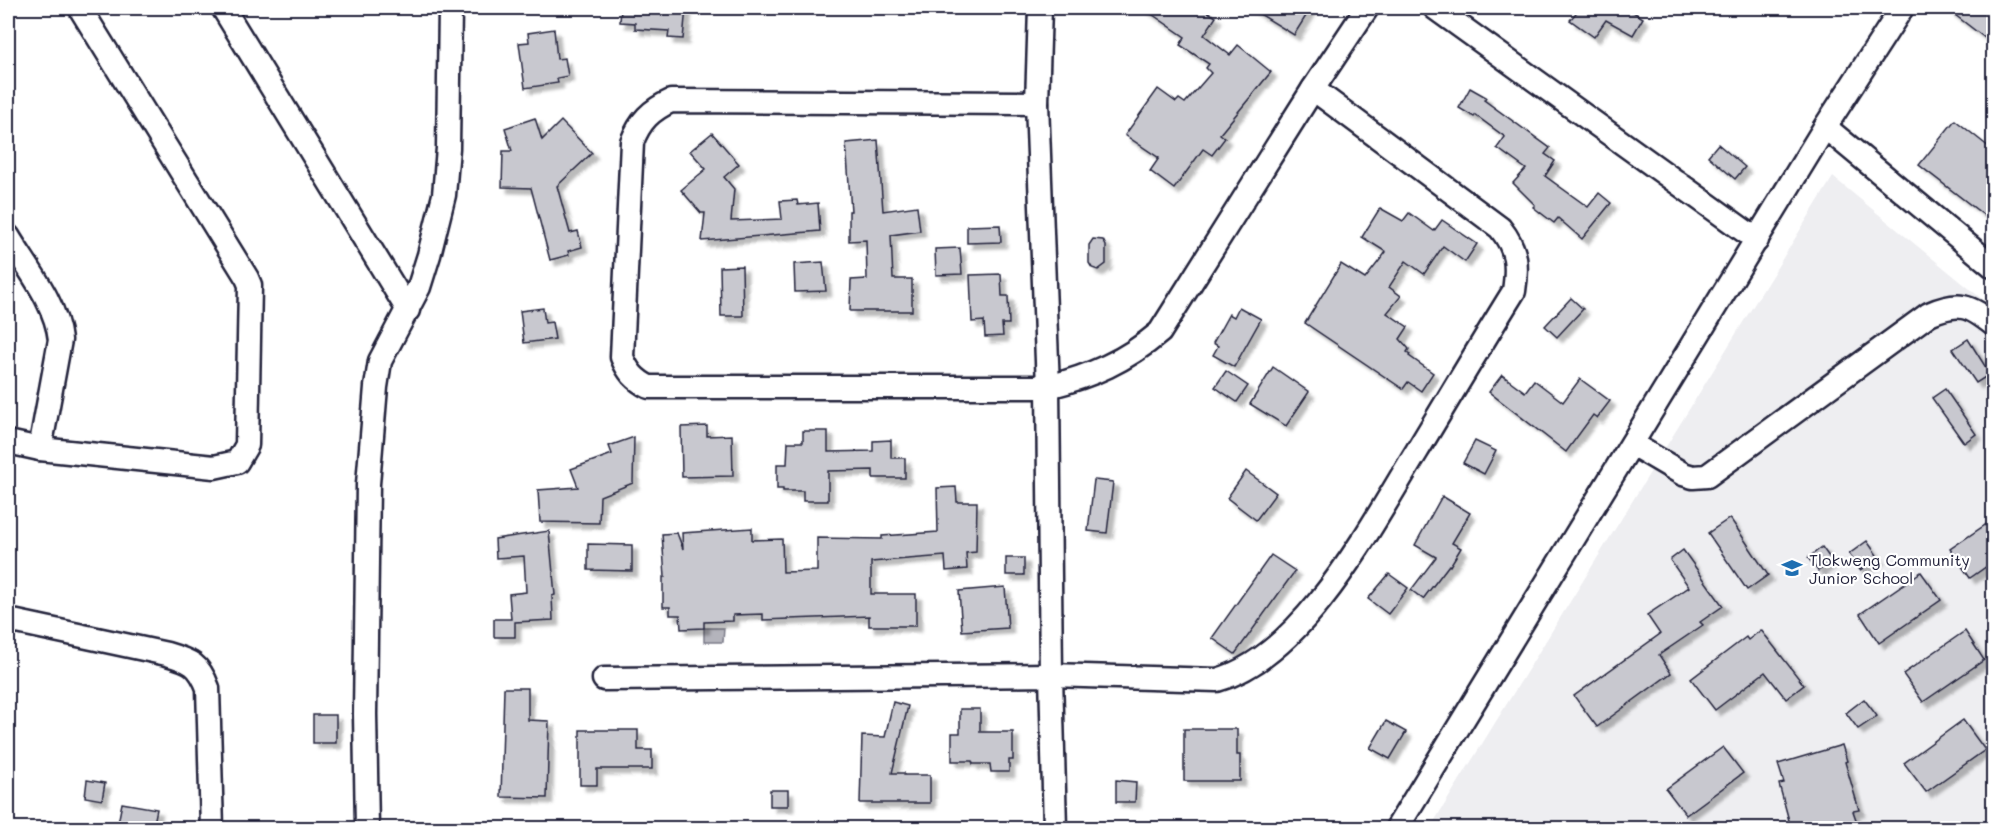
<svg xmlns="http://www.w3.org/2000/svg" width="2001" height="836" viewBox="0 0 2001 836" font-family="Mali,sans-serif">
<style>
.built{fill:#eeeef1}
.water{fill:#b4b4bc;stroke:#7a7a88;stroke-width:1.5}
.building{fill:#c8c8cf;stroke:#22223b;stroke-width:1.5;filter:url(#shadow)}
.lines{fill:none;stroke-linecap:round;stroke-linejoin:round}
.minor-casing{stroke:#22223b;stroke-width:27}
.minor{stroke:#fff;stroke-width:22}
.labels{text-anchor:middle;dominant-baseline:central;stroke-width:4.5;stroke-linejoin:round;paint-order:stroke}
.poi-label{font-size:16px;fill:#22223b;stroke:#fff;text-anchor:start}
</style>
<defs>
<filter id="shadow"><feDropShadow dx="5.5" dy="5.5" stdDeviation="1.5" flood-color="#0004"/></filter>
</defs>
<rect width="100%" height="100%" fill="#fff"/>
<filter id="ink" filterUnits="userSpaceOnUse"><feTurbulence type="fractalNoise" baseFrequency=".0167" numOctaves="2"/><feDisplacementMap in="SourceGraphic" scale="12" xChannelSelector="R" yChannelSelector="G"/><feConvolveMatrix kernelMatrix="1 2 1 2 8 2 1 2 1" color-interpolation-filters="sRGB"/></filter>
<g filter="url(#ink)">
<path class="built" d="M1833 177 1993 308V828H1430Z"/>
<path class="water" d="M704 628H724L723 642H704Z"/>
<g class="building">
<path d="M621 8H686L683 39 668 38 669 31 635 29V23L620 22Z"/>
<path d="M1143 8H1202L1216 17 1204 35 1230 55 1238 45 1271 72 1220 134 1225 138 1212 155 1203 149 1174 189 1150 171 1159 158 1125 135 1158 89 1176 102 1179 99 1185 103 1211 73 1206 68 1209 64 1180 45 1185 37Z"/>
<path d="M1250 8H1311L1294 35Z"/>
<path d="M1580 8H1627L1643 18 1633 35 1606 20 1594 37 1570 20Z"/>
<path d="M1946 8H1994V45Z"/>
<path d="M554 29 557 59 565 58 568 76 557 78 558 83 525 88 519 43 529 42 528 33Z"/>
<path d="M1470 88 1486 97 1484 100 1550 148 1545 154 1555 161 1545 176 1588 207 1599 193 1611 203 1582 239 1558 218 1554 223 1533 207 1535 205 1513 183 1526 169 1497 148 1505 137 1475 115 1474 117 1459 108Z"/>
<path d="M535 118 542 140 561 121 592 153 557 186 570 233 578 231 582 247 568 251 569 255 550 260 531 188 502 187 503 151H512L505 128Z"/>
<path d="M1955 120 1994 151V223L1919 165Z"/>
<path d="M712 133 739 164 724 177 734 189 731 221 782 219 780 201 797 200 798 205 818 203 820 231 702 241 705 213H701L681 190 706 169 690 151Z"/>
<path d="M878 140 883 211 917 206 920 231 891 235 893 279H912V311H850L851 280 867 279 866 240 849 241V211H851L846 143Z"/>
<path d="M1718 144 1745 167 1735 179 1708 156Z"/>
<path d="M1380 208 1403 221 1409 213 1434 231 1442 220 1477 244 1465 262 1443 246 1424 274 1406 261 1389 287 1401 296 1387 313 1408 327 1400 339 1409 349 1407 352 1410 354 1409 356 1433 373 1421 391 1408 382 1403 389 1305 323 1341 264 1365 279 1386 252 1362 237Z"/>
<path d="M1000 225 1001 242 967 243V226Z"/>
<path d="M1093 239 1103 240 1106 246V264L1098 270 1092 268 1089 263V245Z"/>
<path d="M960 248 962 274 936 275 935 249Z"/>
<path d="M823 262 826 291 795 292 794 264Z"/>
<path d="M742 266 743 316H721L720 267Z"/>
<path d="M1001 274 1002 296H1008L1009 324H1002L1003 336 985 337 984 321 972 322 970 275Z"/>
<path d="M1571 298 1583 309 1557 337 1545 326Z"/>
<path d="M1239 307 1261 319 1234 367 1213 355 1218 346 1213 343 1229 314 1234 317Z"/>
<path d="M543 308 545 323 552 322 555 339 524 343 520 311Z"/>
<path d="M1968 339 1990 374 1976 383 1953 349Z"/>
<path d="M1273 367 1309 392 1286 426 1250 404Z"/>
<path d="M1226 371 1248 386 1237 402 1215 387Z"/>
<path d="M1502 375 1525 392 1534 380 1563 402 1580 379 1610 401 1597 418 1593 415 1566 452 1489 392Z"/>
<path d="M1945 389 1976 434 1964 443 1932 398Z"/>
<path d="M707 426V436L732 435 733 476 682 477 681 427Z"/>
<path d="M803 431H828V452L873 451V441L891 440V458H905V478H873V470L828 471V501H803V491H783V489H777V464H787L788 442H803Z"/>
<path d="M634 437 633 483 600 496 599 523 540 522 538 490 578 487 571 469 612 454 609 446Z"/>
<path d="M1475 441 1496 451 1484 474 1463 463Z"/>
<path d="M1246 471 1276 493 1256 520 1227 498Z"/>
<path d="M1094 480 1113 482 1107 533 1088 531Z"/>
<path d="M956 487 957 502H977L976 552 966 553 967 569 946 571 945 556 871 562V594H916V626H869V616L763 620V614L733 615V621L704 622V628L681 629 680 615H670V607H663V577H665L662 534 677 533 683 549 682 533 752 528V540L782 539 783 572 817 571V538L882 539V536L938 532 937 488Z"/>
<path d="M1442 496 1470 513 1452 543 1461 548 1450 566 1449 565 1423 599 1411 590 1436 557 1415 545Z"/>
<path d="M1730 518 1768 575 1747 590 1708 533Z"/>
<path d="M1994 519V561L1970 578 1950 549Z"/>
<path d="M549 531 555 595 552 596 553 620 515 622V637H494V619H511L509 594 526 592 524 556 496 558 495 539Z"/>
<path d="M1867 541 1879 558 1860 570 1849 554Z"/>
<path d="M588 544 632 545V571L588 570Z"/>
<path d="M1822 547 1832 561 1818 571 1808 558Z"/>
<path d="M1683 550 1723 606 1700 622 1703 625 1659 655 1671 673 1597 727 1574 696 1660 634 1647 615 1689 587 1670 560Z"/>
<path d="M1271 555 1295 571 1235 654 1212 638Z"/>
<rect x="1006" y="558" width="18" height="17"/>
<path d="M1921 572 1941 600 1879 643 1860 614Z"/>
<path d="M1389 574 1408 588 1388 614 1368 599Z"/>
<path d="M1005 587 1008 628 962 631 959 591Z"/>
<path d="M1761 630 1804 685 1786 699 1765 672 1715 710 1691 679 1746 637 1748 640Z"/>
<path d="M1965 631 1984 660 1923 702 1903 674Z"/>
<path d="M504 688H528V720L549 721 547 798 501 797Z"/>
<path d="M1864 699 1877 716 1858 729 1846 713Z"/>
<path d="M893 702 908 706 892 773H904V775H930V803H860L862 736 885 737Z"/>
<path d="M960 709H980V732H1013V760H1009V772H991L990 764H973L972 761H952V733H960Z"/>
<rect x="313" y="715" width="23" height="28"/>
<path d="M1963 720 1985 750 1926 792 1904 763Z"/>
<path d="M1386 721 1406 732 1390 759 1370 748Z"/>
<path d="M1184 729H1237V755H1240V781H1184Z"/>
<path d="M580 730H638V750H652V769H597V785H580Z"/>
<path d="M1842 745 1847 761 1845 762 1859 810 1853 811 1859 828H1791L1779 784 1784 783 1778 764Z"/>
<path d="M1723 747 1743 773 1686 815 1666 789Z"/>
<path d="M87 780 105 783 102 800 85 797Z"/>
<path d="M1116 780 1136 782 1135 802H1116Z"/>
<rect x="770" y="790" width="18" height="16"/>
<path d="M122 803 157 809 153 828H117Z"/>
</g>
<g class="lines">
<g class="minor-casing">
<g id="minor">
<path d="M223 8 408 310"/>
<path d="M1040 8 1037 103 1048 387 1051 675 1055 828"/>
<path d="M1435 8 1757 240"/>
<path d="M1037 103 671 101C651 110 640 121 632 142L622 357C628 372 635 380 649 387H1048C1091 376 1126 361 1160 332L1313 89 1367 8"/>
<path d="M1825 127 1994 267"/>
<path d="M8 236C27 268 56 302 60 340L40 449"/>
<path d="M8 442 40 449 214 467 237 462 247 445 250 285 247 278 80 8"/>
<path d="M1632 444 1683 474 1693 477 1707 476 1929 314C1959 301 1969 305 1994 325"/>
<path d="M8 620 167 654C191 661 199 664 208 688L212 828"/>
<path d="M604 679 1051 675 1217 680C1304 656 1372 524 1417 451 1449 398 1481 344 1514 291 1518 265 1517 249 1500 228L1313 89"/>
<path d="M367 828 365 714 368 484 376 387 380 361 419 287 429 255 444 195 448 148 450 8"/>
<path d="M1397 828 1825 127 1902 8"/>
</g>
</g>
<use href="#minor" class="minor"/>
</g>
</g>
<defs>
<g id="school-bare" transform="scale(1.62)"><path d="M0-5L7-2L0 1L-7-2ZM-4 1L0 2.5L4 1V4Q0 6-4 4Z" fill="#1f6fb2" stroke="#fff" stroke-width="2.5" paint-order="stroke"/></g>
</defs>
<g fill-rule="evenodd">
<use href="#school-bare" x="1792" y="568"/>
</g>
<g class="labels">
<g class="poi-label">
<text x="1809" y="559">Tlokweng Community<tspan x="1809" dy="18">Junior School</tspan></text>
</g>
</g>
<rect width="2001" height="836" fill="none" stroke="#fff" stroke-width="30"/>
<rect x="15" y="15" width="1971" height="806" fill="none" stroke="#22223b" stroke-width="2" filter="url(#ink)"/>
</svg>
